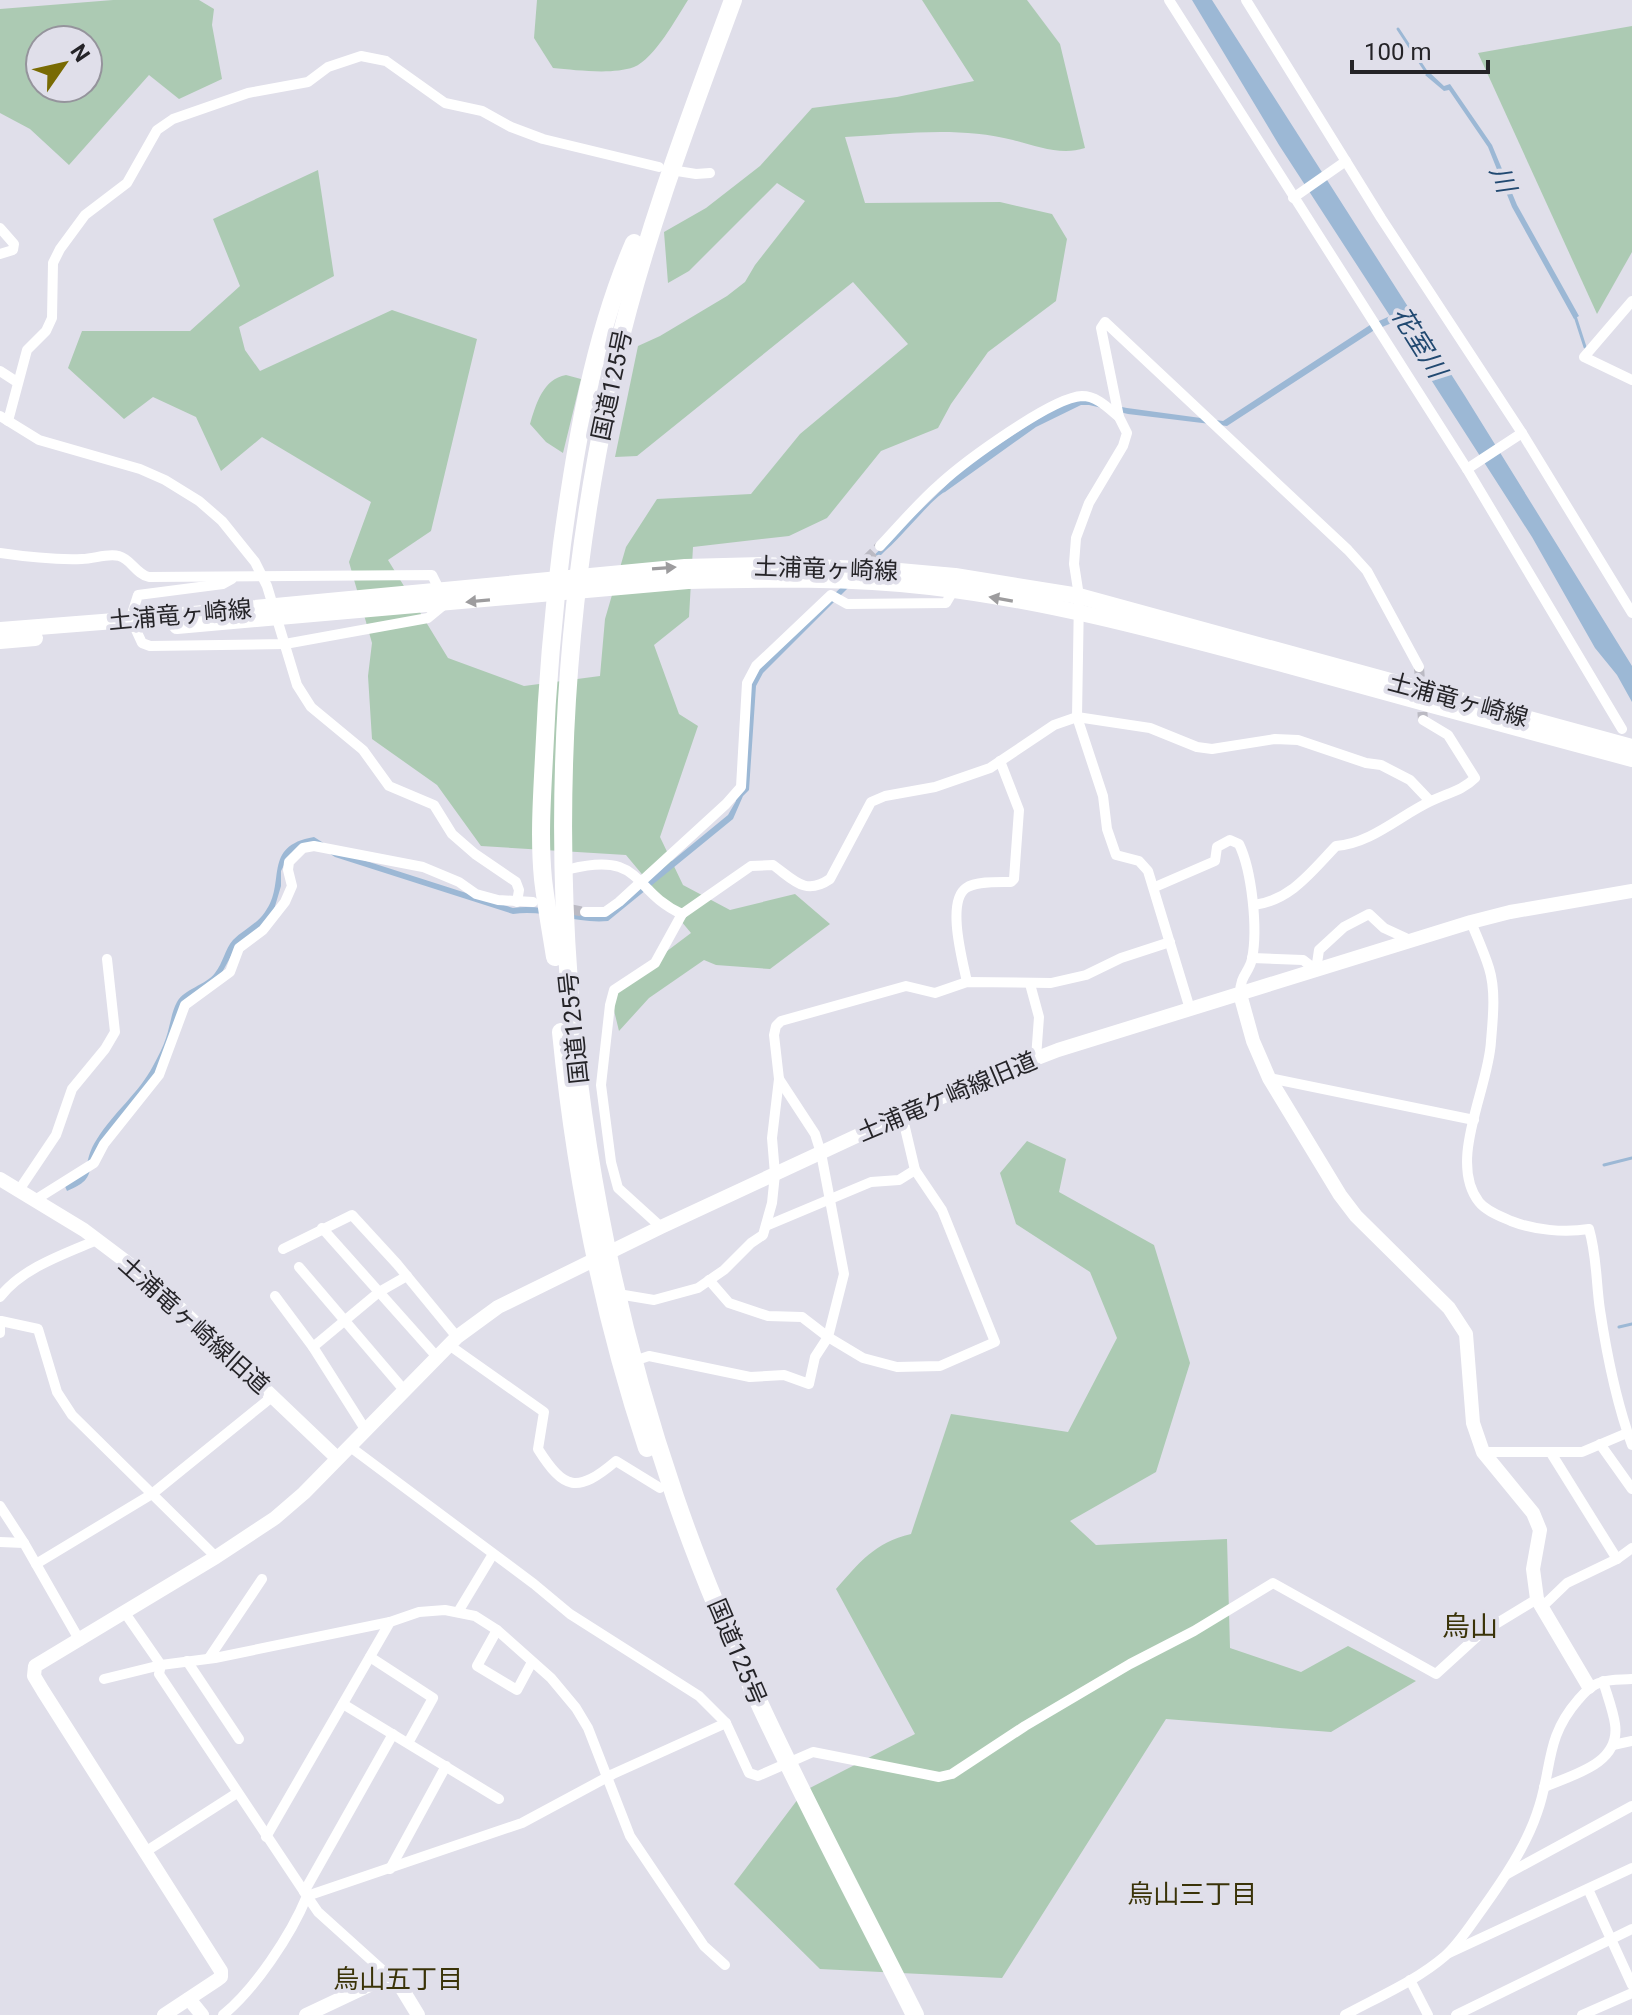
<svg xmlns="http://www.w3.org/2000/svg" width="1632" height="2015" viewBox="0 0 1632 2015" font-family="Roboto,'Noto Sans JP',sans-serif">
<style>
.green{fill:#accab3;fill-rule:evenodd}
.water{fill:#9cb8d5}
.lines{fill:none;stroke-linecap:round;stroke-linejoin:round}
.stream{stroke:#9cb8d5;stroke-width:3}
.street-tunnel{stroke:#bbbac3;stroke-width:10;stroke-dasharray:10 5;stroke-linecap:butt}
.street{stroke:#fff;stroke-width:10}
.secondary{stroke:#fff;stroke-width:14}
.primary{stroke:#fff;stroke-width:16}
.highway{stroke:#fff;stroke-width:18}
.oneway{fill:#9d9c9e}
.labels{text-anchor:middle;dominant-baseline:central;stroke-width:8;stroke-linejoin:round;paint-order:stroke}
.street-label{font-size:24px;fill:#252428;stroke:#e0dfea}
.water-label{font-size:26px;font-style:italic;fill:#214971;stroke:#e0dfea}
.neighbourhood-label{font-size:26px;fill:#3a3308;stroke:#e0dfea}
.quarter-label{font-size:28px;fill:#3a3308;stroke:#e0dfea}
</style>
<rect width="100%" height="100%" fill="#e0dfea"/>
<g class="green">
<path d="M113 0H199L214 9 212 25 222 79 179 99 149 75 69 165 30 129 0 113V9ZM40 40H88V88H40Z"/>
<path d="M537 0H688C676 19 654 59 634 67 612 75 576 70 553 68L534 38Z"/>
<path d="M922 0H1027L1060 44 1085 148C1061 156 1037 146 1013 140 958 126 901 134 845 137L865 203 1000 202 1052 214 1067 239 1056 301 988 352 951 404 938 428 881 451 827 518 789 536 693 547 689 617 654 645 679 714 698 726 660 837 683 885 730 910 795 894 830 924 770 969 716 965 704 960 649 998 619 1031 610 994 691 933 626 855 481 846 437 785 372 739 368 676 372 643 349 562 371 502 262 437 221 471 196 417 153 397 124 419 68 368 82 331H190L240 286 213 219 318 170 334 276 239 327 245 350 260 371 392 310 477 339 431 531 388 560 448 658 524 686 600 676 605 619 626 547 657 499 751 494 800 434 908 344 853 282 637 456 615 457 638 346 660 336 727 296 745 282 755 265 805 201 777 183 689 271 668 283 664 232 706 208 760 166 812 108 897 97 974 81Z"/>
<path d="M1632 26V252L1597 314 1478 53Z"/>
<path d="M566 375 581 379 563 453 546 442 530 424C536 404 543 379 566 375Z"/>
<path d="M1027 1141 1066 1159 1059 1192 1154 1245 1190 1363 1156 1472 1070 1521 1096 1545 1227 1539 1230 1648 1301 1672 1348 1646 1416 1681 1331 1732 1166 1719 1002 1978 820 1969 734 1884 804 1791 915 1734 836 1589C860 1562 874 1543 911 1534L951 1414 1068 1432 1117 1338 1090 1272 1016 1224 1000 1173Z"/>
</g>
<g class="water">
<path d="M1192 0H1212L1465 396 1632 666V702L1617 675 1595 648 1532 537 1394 322 1373 331 1227 426 1128 414 1089 405H1081L1036 427 945 492C934 496 901 538 885 551L763 673 756 686 749 790 743 796 733 819 608 921C575 924 545 909 513 914L335 857 313 843 286 861 281 871V886L273 913 261 927 237 945 219 978 183 1003 157 1073 91 1162C90 1180 83 1184 67 1191L64 1184C95 1173 81 1163 97 1139 113 1113 139 1093 153 1066 158 1057 163 1047 166 1038 170 1027 171 1013 177 1002 184 989 206 985 215 973 223 963 225 949 233 940 243 930 257 924 265 912 287 883 261 846 314 837L338 852 513 908C545 903 574 919 606 915L728 815 736 801 750 684 758 668 966 466 1033 422 1064 404 1080 399 1127 408 1223 421 1370 325 1390 316 1279 145Z"/>
<path d="M1429 72 1444 86 1450 84 1492 145 1517 205 1579 316 1574 319 1512 207 1488 147 1449 90 1444 91 1425 75Z"/>
</g>
<g class="lines">
<g class="stream">
<path d="M1398 29 1429 76"/>
<path d="M1575 316 1585 347"/>
<path d="M1604 1165 1632 1158"/>
<path d="M1619 1327 1632 1324"/>
</g>
<g class="street-tunnel">
<path d="M856 570 880 546"/>
<path d="M1419 667 1423 720"/>
<path d="M542 904 585 912"/>
</g>
<g class="street">
<path d="M1169 0 1467 469 1622 729"/>
<path d="M1246 0 1381 218 1522 433 1632 613"/>
<path d="M671 170 696 174 710 173"/>
<path d="M1293 198 1346 161"/>
<path d="M0 228 14 244 13 250 0 254"/>
<path d="M1632 301 1584 357 1632 380"/>
<path d="M0 371 17 382"/>
<path d="M0 416 39 440 140 469 165 480 199 501 222 521 255 562 267 586 297 685 311 707 363 750 389 786 434 805 452 834 475 854 516 882 519 890 517 902"/>
<path d="M8 421 27 350 46 331 52 318 53 263 60 249 85 215 127 183 157 130 173 119 248 93 308 82 328 67 361 56 386 61 445 103 482 111 511 127 543 139 659 167"/>
<path d="M1467 469 1522 433"/>
<path d="M880 546C900 525 919 502 940 484 964 462 1052 397 1082 396 1097 396 1108 408 1119 417"/>
<path d="M0 553C27 557 54 560 82 559 94 559 107 553 119 556 131 559 136 574 149 577L432 575 439 589"/>
<path d="M130 620 138 595 223 584 232 579"/>
<path d="M136 630 142 643 150 646 285 644 428 618 445 604"/>
<path d="M570 869C644 851 631 891 682 914L751 866 773 865C794 880 805 896 830 879L871 802 885 796 935 787 990 768 1054 725 1077 717 1150 728 1197 747 1212 749 1275 739 1298 740 1366 763 1381 765 1410 780 1430 801"/>
<path d="M1155 887 1215 861 1217 847 1230 840 1239 844C1252 871 1258 929 1252 959 1249 973 1240 975 1240 994"/>
<path d="M1254 905C1291 900 1311 872 1336 846 1372 843 1399 816 1431 801 1447 793 1462 791 1475 778L1448 735 1423 720"/>
<path d="M585 912H605L619 902 726 804 741 787 747 683 756 666 831 595 847 604 946 603 953 591"/>
<path d="M1471 922C1477 937 1484 952 1489 968 1496 990 1493 1018 1491 1041 1489 1088 1447 1161 1479 1202 1486 1211 1500 1216 1511 1221 1534 1230 1564 1233 1589 1229 1597 1256 1596 1283 1600 1310 1607 1356 1616 1402 1632 1445"/>
<path d="M1252 958 1303 960 1316 970 1319 950 1344 927 1369 914 1384 928 1410 940"/>
<path d="M967 982C963 962 946 902 966 888 976 881 999 882 1011 882L1014 879 1019 810 1000 761"/>
<path d="M1030 984 1039 1017 1036 1058"/>
<path d="M1190 1009 1148 871 1139 861 1116 855 1107 829 1103 796 1077 717 1079 596 1074 564 1076 538 1089 503 1123 446 1127 433 1119 417 1101 328 1105 322 1348 550 1367 571 1419 667"/>
<path d="M1269 1078 1474 1120"/>
<path d="M779 1079 815 1134 821 1153 844 1274 828 1337 863 1358 897 1367 940 1366 995 1342 942 1210 915 1170 902 1115"/>
<path d="M19 1190 56 1135 72 1089 105 1049 115 1032 107 959"/>
<path d="M35 1200 94 1163 104 1144 159 1075 185 1005 230 972 239 948 263 930 285 902 292 886 288 870 289 862 303 848 314 846 423 867 459 882 476 894 498 900 533 902"/>
<path d="M766 1226 871 1182 899 1180 915 1170"/>
<path d="M661 1227 618 1188 611 1162 601 1085 610 1005 614 990 655 963 682 914"/>
<path d="M322 1228 437 1357"/>
<path d="M283 1249 352 1215 397 1264 457 1337"/>
<path d="M299 1267 404 1390"/>
<path d="M618 1294 654 1300 698 1288 724 1270 751 1243 763 1235 772 1203 775 1174 772 1138 779 1079 774 1035 776 1026 781 1021 906 986 935 993 967 982 1051 983 1086 975 1121 958 1170 942"/>
<path d="M275 1296 313 1347 365 1429"/>
<path d="M0 1297C22 1268 64 1254 97 1240"/>
<path d="M0 1321V1333"/>
<path d="M1 1321 38 1329 57 1392 72 1415 216 1557"/>
<path d="M449 1345 544 1412 538 1449C564 1490 577 1494 616 1461L660 1488"/>
<path d="M313 1347 379 1292 407 1276"/>
<path d="M634 1361 649 1356 750 1377 784 1375 809 1384 815 1357 828 1337 802 1317 768 1316 729 1303 709 1280"/>
<path d="M1600 1444 1632 1489"/>
<path d="M349 1446 534 1584 570 1614 699 1696 726 1723 749 1773 758 1776 813 1752 939 1777 952 1774 1025 1726 1130 1664 1194 1631 1273 1583 1436 1674 1481 1633 1537 1599"/>
<path d="M1483 1452H1582L1627 1433"/>
<path d="M1551 1453 1617 1559"/>
<path d="M0 1506 24 1543"/>
<path d="M0 1542 24 1543 80 1641"/>
<path d="M36 1564 152 1494 273 1396"/>
<path d="M1541 1608 1567 1583 1617 1559 1632 1548"/>
<path d="M458 1612 493 1554"/>
<path d="M125 1613 161 1665 159 1674 307 1896 318 1912 389 1976"/>
<path d="M497 1630 477 1666 517 1690 532 1662"/>
<path d="M370 1657 433 1698 408 1743"/>
<path d="M209 1658 262 1579"/>
<path d="M187 1661 239 1739"/>
<path d="M104 1679 161 1665 215 1658 390 1622 419 1612 445 1610 475 1616 497 1630 551 1678 576 1708 588 1728 630 1836 704 1946 725 1965"/>
<path d="M343 1704 499 1799"/>
<path d="M1613 1745 1632 1741"/>
<path d="M1544 1787C1572 1775 1621 1764 1615 1724 1613 1710 1607 1695 1603 1681"/>
<path d="M266 1837 390 1622"/>
<path d="M145 1852 237 1793"/>
<path d="M390 1869 446 1766"/>
<path d="M1507 1874 1632 1806"/>
<path d="M1588 1889 1632 1985"/>
<path d="M304 1892 393 1734"/>
<path d="M1449 1953 1632 1868"/>
<path d="M1410 1980 1428 2015"/>
<path d="M223 2015C255 1989 291 1935 307 1896L522 1823 613 1774 726 1723"/>
<path d="M1345 2015C1378 1997 1416 1981 1445 1956 1459 1944 1472 1923 1483 1908 1503 1880 1526 1846 1537 1813 1553 1769 1544 1739 1578 1700 1585 1692 1591 1685 1602 1682 1611 1679 1622 1680 1632 1679"/>
<path d="M1456 2015 1632 1929"/>
<path d="M1582 2015 1632 1993"/>
</g>
<g class="secondary">
<path d="M1240 994 1253 1041 1269 1078 1340 1195 1356 1216 1449 1308 1466 1334 1473 1423 1483 1452 1533 1513 1540 1530 1533 1569 1537 1599 1589 1687"/>
<path d="M0 1179 84 1230 149 1279 337 1458"/>
<path d="M189 1999 202 2015"/>
<path d="M164 2015 217 1980 221 1977V1971L43 1691 34 1676 35 1666 216 1557 275 1518 304 1493 457 1337 498 1307 661 1227 904 1114 973 1083 1058 1050 1471 922 1510 912 1632 891"/>
<path d="M306 2015 393 1974 418 2015"/>
</g>
<g class="primary">
<path d="M177 626 688 581C768 579 850 578 930 587 1051 601 1169 634 1286 665 1401 697 1517 728 1632 759"/>
<path d="M0 630 140 619 685 567 762 565 888 570 955 576 1079 596 1632 747"/>
<path d="M0 641 35 638"/>
</g>
<g class="highway">
<path d="M733 0C689 119 644 237 615 361 608 392 603 424 597 455 533 804 560 1161 675 1497 737 1678 830 1845 915 2015"/>
<path d="M555 957C551 931 546 905 543 879 539 838 542 797 544 757 547 685 553 615 562 544 576 442 593 338 634 243"/>
<path d="M561 1032C575 1173 602 1313 647 1448"/>
</g>
</g>
<defs><path id="oneway-solid" d="M-6-.8H1V-3.2L6.5 0L1 3.2V.8H-6Z" transform="scale(2)"/></defs>
<g class="oneway">
<use href="#oneway-solid" transform="translate(664 568) rotate(-4)"/>
<use href="#oneway-solid" transform="translate(1001 599) rotate(-170)"/>
<use href="#oneway-solid" transform="translate(478 601) rotate(175)"/>
</g>
<g class="labels">
<g class="street-label">
<text transform="translate(612 385) rotate(-78)">国道125号</text>
<text transform="translate(826 569) rotate(2)">土浦竜ヶ崎線</text>
<text transform="translate(180 615) rotate(-5)">土浦竜ヶ崎線</text>
<text transform="translate(1458 700) rotate(15)">土浦竜ヶ崎線</text>
<text transform="translate(574 1028) rotate(-96)">国道125号</text>
<text transform="translate(947 1097) rotate(-23)">土浦竜ケ崎線旧道</text>
<text transform="translate(194 1325) rotate(42)">土浦竜ヶ崎線旧道</text>
<text transform="translate(737 1652) rotate(67)">国道125号</text>
</g>
<g class="water-label">
<text transform="translate(1503 179) rotate(68)">川</text>
<text transform="translate(1419 342) rotate(58)">花室川</text>
</g>
<g class="neighbourhood-label">
<text x="1192" y="1894">烏山三丁目</text>
<text x="398" y="1979">烏山五丁目</text>
</g>
<g class="quarter-label">
<text x="1470" y="1626">烏山</text>
</g>
</g>
<g transform="translate(64 64) rotate(56)"><circle r="38" fill="#e0dfea" stroke="#95949c" stroke-width="2"/>
<path d="M0-6L14 30L0 20L-14 30Z" fill="#796b03"/>
<text y="-12" font-size="22" font-weight="bold" text-anchor="middle" fill="#252428">N</text>
</g>
<path d="M1352 60v12h136v-12" fill="none" stroke="#252428" stroke-width="4"/>
<text x="1364" y="60" font-size="24" fill="#252428" stroke="#e0dfea" stroke-width="6" paint-order="stroke">100 m</text>
</svg>
